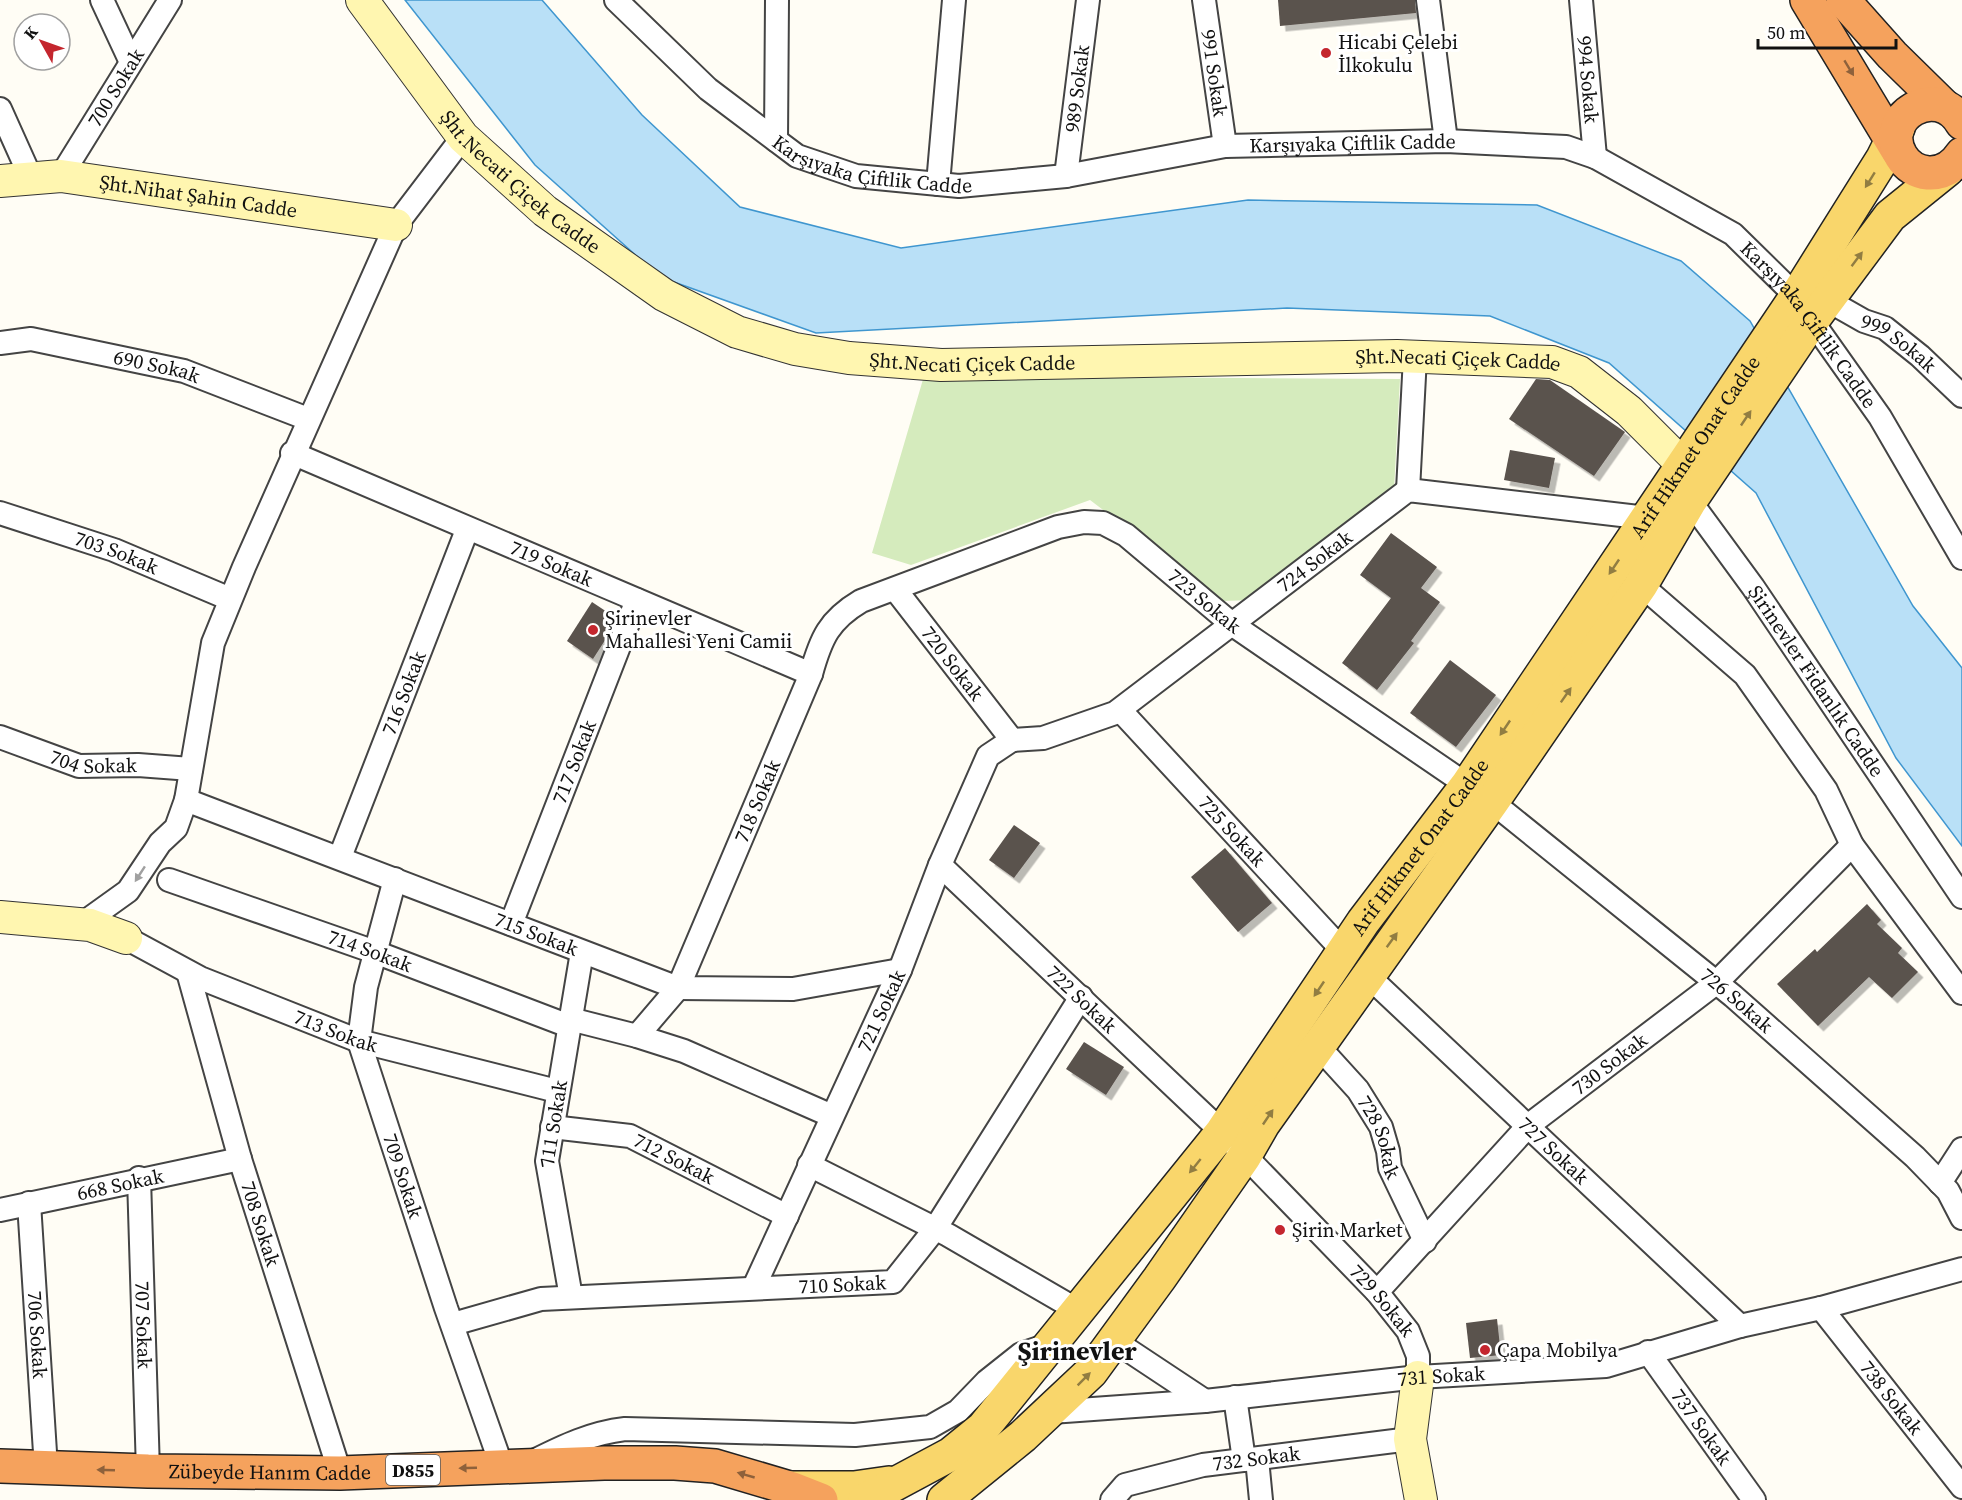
<svg xmlns="http://www.w3.org/2000/svg" width="1962" height="1500" viewBox="0 0 1962 1500" font-family="'Source Serif 4',serif">
<style>
.green{fill:#d5ebbd}
.water{fill:#b9e0f7;stroke:#3f96cf;stroke-width:1.5}
.building{fill:#5a524d;filter:url(#shadow)}
.lines{fill:none;stroke-linecap:round;stroke-linejoin:round}
.street-casing{stroke:#444;stroke-width:26}
.secondary-casing{stroke:#333;stroke-width:34}
.primary-casing{stroke:#222;stroke-width:36}
.highway-casing{stroke:#222;stroke-width:36}
.street{stroke:#fff;stroke-width:22}
.secondary{stroke:#fff6b0;stroke-width:32}
.primary{stroke:#f9d66b;stroke-width:33}
.highway{stroke:#f5a25d;stroke-width:33}
.oneway{fill:#8e613b}
.oneway2{fill:#917d42}
.oneway3{fill:#a0a0a0}
.poi-dot{fill:#c4262e;stroke:#fff;stroke-width:2}
.labels{text-anchor:middle;dominant-baseline:central;stroke-width:6;stroke-linejoin:round;paint-order:stroke}
.shield{fill:#fff;stroke:#585858;stroke-width:1.5}
.shield-label{font-size:18px;font-weight:bold;fill:#111}
.poi-label{font-size:20px;fill:#111;stroke:#fff;text-anchor:start}
.street-label{font-size:20px;fill:#111;stroke:#fff}
.district-label{font-size:26px;font-weight:bold;fill:#111;stroke:#fff}
</style>
<defs>
<filter id="shadow"><feDropShadow dx="5.5" dy="5.5" stdDeviation="0" flood-color="#0004"/></filter>
</defs>
<rect width="100%" height="100%" fill="#fffdf5"/>
<path class="green" d="M924 376 1400 379 1394 490 1252 600 1223 601 1090 500 911 565 872 553Z"/>
<path class="water" d="M405 0H542L642 115 740 207 901 248 1248 200 1537 205 1681 261 1750 321 1913 606 1962 668V846L1896 758 1756 493 1609 363 1490 316 1287 308 816 333 660 277 535 165Z"/>
<g class="building">
<path d="M1278 0H1415L1416 13 1280 26Z"/>
<path d="M1536 379 1550 380 1625 432 1594 476 1509 419Z"/>
<path d="M1510 450 1555 458 1549 488 1504 480Z"/>
<path d="M1391 533 1437 567 1421 588 1440 602 1411 641 1414 643 1377 690 1342 663 1391 598 1360 575Z"/>
<path d="M592 602 616 618 609 634 593 659 567 641Z"/>
<path d="M1450 660 1496 695 1456 747 1410 713Z"/>
<path d="M1014 825 1040 843 1014 878 989 860Z"/>
<path d="M1225 848 1272 903 1238 932 1191 877Z"/>
<path d="M1867 904 1881 920 1877 924 1902 948 1898 953 1918 972 1892 998 1869 977 1818 1026 1777 984 1815 949 1817 952Z"/>
<path d="M1084 1042 1124 1067 1106 1095 1066 1069Z"/>
<path d="M1497 1319 1501 1355 1470 1358 1466 1323Z"/>
</g>
<g class="lines">
<g class="street-casing">
<g id="street">
<path d="M102 0 130 60"/>
<path id="s1" d="M616 0 708 89 797 156 856 176 959 186 1066 176 1225 146 1446 141 1566 147 1595 157 1733 234 1790 290 1880 417 1962 558"/>
<path id="s2" d="M1204 0 1225 146"/>
<path d="M1428 0 1446 141"/>
<path id="s3" d="M1581 0 1595 157"/>
<path d="M0 109 31 178"/>
<path d="M776 140 777 0"/>
<path id="s4" d="M61 176 170 0"/>
<path id="s5" d="M1066 176 1088 0"/>
<path d="M938 184 954 0"/>
<path id="s6" d="M1827 300 1864 321 1885 328 1920 356 1962 396"/>
<path id="s7" d="M0 343 31 339 184 371 308 419"/>
<path id="s8" d="M292 453 811 674"/>
<path id="s9" d="M1688 489 1690 501 1753 587 1962 897"/>
<path d="M1408 490 1415 357"/>
<path id="s10" d="M0 513 114 550 230 599"/>
<path d="M1641 585 1745 675 1826 790 1852 845 1962 993"/>
<path id="s11" d="M895 589 1012 740"/>
<path id="s12" d="M1120 710 1344 952"/>
<path id="s13" d="M0 737 79 766 138 765 191 769"/>
<path id="s14" d="M1012 740 1043 738 1115 713 1408 490 1647 518"/>
<path id="s15" d="M186 800 678 988 793 989 900 970"/>
<path id="s16" d="M340 857 467 530"/>
<path id="s17" d="M940 865 1222 1132 1377 1292 1408 1331 1418 1356V1377"/>
<path id="s18" d="M395 879 366 987 359 1041 446 1308 502 1467"/>
<path id="s19" d="M169 880 375 952 569 1026"/>
<path d="M82 924 128 891 160 843 176 828 186 800 213 643 244 567 396 225 463 137"/>
<path id="s20" d="M511 924 637 600"/>
<path id="s21" d="M126 938 200 978 359 1041 557 1091"/>
<path id="s22" d="M188 972 240 1159 340 1473"/>
<path id="s23" d="M1367 975 1740 1326"/>
<path d="M570 1019 637 1036 684 1051 832 1116"/>
<path id="s24" d="M637 1036 678 988 811 674C821 638 829 620 861 601L1058 527 1084 522 1103 523 1126 535 1233 625 1492 802 1733 996 1915 1157 1948 1191 1962 1218"/>
<path id="s25" d="M1318 1046 1358 1090 1381 1127 1388 1151 1390 1168 1425 1241"/>
<path id="s26" d="M552 1127 630 1136 787 1216"/>
<path d="M809 1165 948 1235 1079 1311"/>
<path id="s27" d="M139 1178 148 1471"/>
<path d="M1940 1183 1962 1149"/>
<path id="s28" d="M29 1203 46 1468"/>
<path id="s29" d="M0 1210 240 1159"/>
<path id="s30" d="M754 1287 900 970 940 865 988 756 1012 740"/>
<path id="s31" d="M1377 1292 1529 1125 1716 983 1852 845"/>
<path id="s32" d="M571 1297 547 1161 582 952"/>
<path id="s33" d="M1821 1308 1962 1487"/>
<path id="s34" d="M453 1324 541 1299 893 1282 935 1229 1081 997"/>
<path d="M1116 1342 1205 1401"/>
<path id="s35" d="M1648 1352 1754 1500"/>
<path d="M1235 1397 1244 1460"/>
<path id="s36" d="M1051 1412 1205 1401 1418 1377 1606 1366 1740 1326 1821 1308 1962 1269"/>
<path d="M1257 1459 1261 1500"/>
<path d="M534 1461C564 1446 591 1433 625 1429L855 1435 930 1427 958 1411 987 1381 1021 1354 1051 1344"/>
<path id="s37" d="M1112 1500 1125 1485 1203 1465 1410 1439"/>
</g>
</g>
<g class="secondary-casing">
<g id="secondary">
<path id="s38" d="M362 0 463 137 545 211 664 295 737 332 795 349 849 358 941 365 1397 356 1552 362 1579 372 1629 411 1682 464"/>
<path id="s39" d="M0 181 61 176 396 225"/>
<path d="M0 917 90 925 126 938"/>
<path d="M1418 1377 1410 1439 1421 1500"/>
</g>
</g>
<g class="primary-casing">
<g id="primary">
<path d="M791 1488H854L889 1483"/>
<path id="s40" d="M865 1500 951 1454 983 1428 1222 1132 1363 922 1468 784 1796 297 1883 158 1898 128"/>
<path d="M944 1500 1023 1436 1091 1372 1159 1279 1244 1157 1263 1124 1492 802 1641 585 1690 501 1811 322 1890 216 1947 170"/>
</g>
</g>
<g class="highway-casing">
<g id="highway">
<path d="M1807 0 1898 151"/>
<path d="M1843 0 1892 55 1944 106"/>
<path d="M1962 123C1937 81 1878 117 1901 156 1907 166 1917 172 1928 173 1943 174 1954 166 1962 154"/>
<path id="s41" d="M0 1466 148 1471 340 1473 604 1463H675L715 1466 793 1489 821 1500"/>
</g>
</g>
<use href="#street" class="street"/>
<use href="#secondary" class="secondary"/>
<use href="#primary" class="primary"/>
<use href="#highway" class="highway"/>
</g>
<defs><path id="oneway-solid" d="M-6-.8H1V-3.2L6.5 0L1 3.2V.8H-6Z" transform="scale(1.5)"/></defs>
<g class="oneway">
<use href="#oneway-solid" transform="translate(1849 68) rotate(59)"/>
<use href="#oneway-solid" transform="translate(468 1468) rotate(178)"/>
<use href="#oneway-solid" transform="translate(106 1470) rotate(-178)"/>
<use href="#oneway-solid" transform="translate(746 1475) rotate(-164)"/>
</g>
<g class="oneway2">
<use href="#oneway-solid" transform="translate(1870 180) rotate(122)"/>
<use href="#oneway-solid" transform="translate(1857 259) rotate(-53)"/>
<use href="#oneway-solid" transform="translate(1746 418) rotate(-56)"/>
<use href="#oneway-solid" transform="translate(1614 567) rotate(124)"/>
<use href="#oneway-solid" transform="translate(1566 695) rotate(-55)"/>
<use href="#oneway-solid" transform="translate(1505 728) rotate(124)"/>
<use href="#oneway-solid" transform="translate(1392 940) rotate(-54)"/>
<use href="#oneway-solid" transform="translate(1319 989) rotate(124)"/>
<use href="#oneway-solid" transform="translate(1268 1117) rotate(-56)"/>
<use href="#oneway-solid" transform="translate(1195 1166) rotate(129)"/>
<use href="#oneway-solid" transform="translate(1084 1379) rotate(-45)"/>
</g>
<use class="oneway3" href="#oneway-solid" transform="translate(140 874) rotate(123)"/>
<g class="poi-dot">
<circle cx="1326" cy="53" r="6"/>
<circle cx="593" cy="630" r="6"/>
<circle cx="1280" cy="1230" r="6"/>
<circle cx="1485" cy="1350" r="6"/>
</g>
<g class="labels">
<rect class="shield" x="386" y="1455" width="54" height="30" rx="4.5"/>
<g class="shield-label">
<text x="413" y="1470">D855</text>
</g>
<g class="poi-label">
<text x="1338" y="42">Hicabi Çelebi<tspan x="1338" dy="23">İlkokulu</tspan></text>
<text x="605" y="618">Şirinevler<tspan x="605" dy="23">Mahallesi Yeni Camii</tspan></text>
<text x="1292" y="1230">Şirin Market</text>
<text x="1497" y="1350">Çapa Mobilya</text>
</g>
<g class="street-label">
<text stroke="none"><textPath href="#s2" startOffset="74">991 Sokak</textPath></text>
<text stroke="none"><textPath href="#s3" startOffset="80">994 Sokak</textPath></text>
<text stroke="none"><textPath href="#s4" startOffset="104">700 Sokak</textPath></text>
<text stroke="none"><textPath href="#s5" startOffset="88">989 Sokak</textPath></text>
<text stroke="none"><textPath href="#s1" startOffset="802">Karşıyaka Çiftlik Cadde</textPath></text>
<text stroke="none"><textPath href="#s1" startOffset="315">Karşıyaka Çiftlik Cadde</textPath></text>
<text stroke="none"><textPath href="#s38" startOffset="243">Şht.Necati Çiçek Cadde</textPath></text>
<text stroke="none"><textPath href="#s39" startOffset="200">Şht.Nihat Şahin Cadde</textPath></text>
<text stroke="none"><textPath href="#s1" startOffset="1323">Karşıyaka Çiftlik Cadde</textPath></text>
<text stroke="none"><textPath href="#s6" startOffset="84">999 Sokak</textPath></text>
<text stroke="none"><textPath href="#s38" startOffset="747">Şht.Necati Çiçek Cadde</textPath></text>
<text stroke="none"><textPath href="#s38" startOffset="1233">Şht.Necati Çiçek Cadde</textPath></text>
<text stroke="none"><textPath href="#s7" startOffset="160">690 Sokak</textPath></text>
<text stroke="none"><textPath href="#s40" startOffset="1352">Arif Hikmet Onat Cadde</textPath></text>
<text stroke="none"><textPath href="#s10" startOffset="123">703 Sokak</textPath></text>
<text stroke="none"><textPath href="#s14" startOffset="358">724 Sokak</textPath></text>
<text stroke="none"><textPath href="#s8" startOffset="282">719 Sokak</textPath></text>
<text stroke="none"><textPath href="#s24" startOffset="880">723 Sokak</textPath></text>
<text stroke="none"><textPath href="#s11" startOffset="94">720 Sokak</textPath></text>
<text stroke="none"><textPath href="#s9" startOffset="232">Şirinevler Fidanlık Cadde</textPath></text>
<text stroke="none"><textPath href="#s16" startOffset="176">716 Sokak</textPath></text>
<text stroke="none"><textPath href="#s13" startOffset="98">704 Sokak</textPath></text>
<text stroke="none"><textPath href="#s20" startOffset="174">717 Sokak</textPath></text>
<text stroke="none"><textPath href="#s24" startOffset="266">718 Sokak</textPath></text>
<text stroke="none"><textPath href="#s12" startOffset="165">725 Sokak</textPath></text>
<text stroke="none"><textPath href="#s40" startOffset="866">Arif Hikmet Onat Cadde</textPath></text>
<text stroke="none"><textPath href="#s15" startOffset="375">715 Sokak</textPath></text>
<text stroke="none"><textPath href="#s19" startOffset="213">714 Sokak</textPath></text>
<text stroke="none"><textPath href="#s17" startOffset="195">722 Sokak</textPath></text>
<text stroke="none"><textPath href="#s24" startOffset="1546">726 Sokak</textPath></text>
<text stroke="none"><textPath href="#s30" startOffset="304">721 Sokak</textPath></text>
<text stroke="none"><textPath href="#s21" startOffset="230">713 Sokak</textPath></text>
<text stroke="none"><textPath href="#s31" startOffset="327">730 Sokak</textPath></text>
<text stroke="none"><textPath href="#s32" startOffset="176">711 Sokak</textPath></text>
<text stroke="none"><textPath href="#s25" startOffset="112">728 Sokak</textPath></text>
<text stroke="none"><textPath href="#s23" startOffset="256">727 Sokak</textPath></text>
<text stroke="none"><textPath href="#s26" startOffset="128">712 Sokak</textPath></text>
<text stroke="none"><textPath href="#s18" startOffset="308">709 Sokak</textPath></text>
<text stroke="none"><textPath href="#s29" startOffset="123">668 Sokak</textPath></text>
<text stroke="none"><textPath href="#s22" startOffset="262">708 Sokak</textPath></text>
<text stroke="none"><textPath href="#s34" startOffset="393">710 Sokak</textPath></text>
<text stroke="none"><textPath href="#s17" startOffset="621">729 Sokak</textPath></text>
<text stroke="none"><textPath href="#s27" startOffset="147">707 Sokak</textPath></text>
<text stroke="none"><textPath href="#s28" startOffset="132">706 Sokak</textPath></text>
<text stroke="none"><textPath href="#s36" startOffset="392">731 Sokak</textPath></text>
<text stroke="none"><textPath href="#s33" startOffset="114">738 Sokak</textPath></text>
<text stroke="none"><textPath href="#s35" startOffset="92">737 Sokak</textPath></text>
<text stroke="none"><textPath href="#s37" startOffset="154">732 Sokak</textPath></text>
<text stroke="none"><textPath href="#s41" startOffset="270">Zübeyde Hanım Cadde</textPath></text>
</g>
<g class="district-label">
<text x="1077" y="1351">Şirinevler</text>
</g>
</g>
<g transform="translate(42 42) rotate(310)"><circle r="28" fill="#ffffff" stroke="#a0a0a0" stroke-width="1.5"/>
<path d="M0-4.5L10 22L0 15L-10 22Z" fill="#c4262e"/>
<text y="-9" font-size="16" font-weight="bold" text-anchor="middle" fill="#111111">K</text>
</g>
<path d="M1758 39v9h138v-9" fill="none" stroke="#111111" stroke-width="3"/>
<text x="1767" y="39" font-size="18" fill="#111111" stroke="#ffffff" stroke-width="4.5" paint-order="stroke">50 m</text>
</svg>
